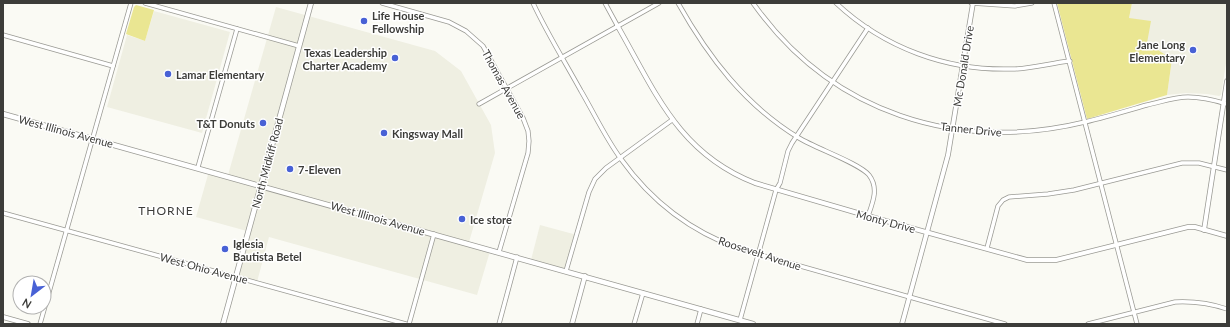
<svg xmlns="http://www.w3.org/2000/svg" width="1230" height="327" viewBox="0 0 1230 327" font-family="Lato,sans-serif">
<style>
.built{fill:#efefe2}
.green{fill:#eae692}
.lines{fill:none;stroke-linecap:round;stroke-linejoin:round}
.minor-casing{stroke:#9a9a94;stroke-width:5}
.tertiary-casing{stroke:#9a9a94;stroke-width:5.5}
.secondary-casing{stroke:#9a9a94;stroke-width:6}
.minor{stroke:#fff;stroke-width:3.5}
.tertiary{stroke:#fff;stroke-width:4}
.secondary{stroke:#fff;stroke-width:4.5}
.poi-dot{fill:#4861d5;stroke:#fff;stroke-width:1.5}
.labels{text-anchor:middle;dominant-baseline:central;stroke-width:3;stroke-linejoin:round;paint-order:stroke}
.poi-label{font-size:11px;font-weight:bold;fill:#3c3c39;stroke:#fff;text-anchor:start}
.street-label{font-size:11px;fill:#3c3c39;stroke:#fff}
.neighbourhood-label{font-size:12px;letter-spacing:1px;fill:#3c3c39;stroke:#fff}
</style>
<rect width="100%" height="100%" fill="#fafaf4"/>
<g class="built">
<path d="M1132 3H1227V57L1221 95 1219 96 1207 94 1186 93 1167 95 1172 59 1147 43 1129 18Z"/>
<path d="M276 7 435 51 461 71 491 125 495 153 469 242 491 248 477 295 269 237 257 282 238 277 247 231 196 217 209 171 228 175Z"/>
<path d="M154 11 230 32 202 133 107 107 127 35 145 41Z"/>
<path d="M540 225 577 235 567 270 531 260Z"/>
</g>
<g class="green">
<path d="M1057 3H1132L1129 18 1151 21 1147 43 1172 59 1167 95 1087 119Z"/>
<path d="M136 5 154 10 145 41 126 34 134 7Z"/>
</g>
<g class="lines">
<g class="minor-casing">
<g id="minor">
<path d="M145 3 299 46"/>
<path d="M382 3 449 22 466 31 483 46 523 118 528 131 529 141 528 153 499 252"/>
<path d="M533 3C547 33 565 62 581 91 594 113 606 139 621 159 651 201 692 232 740 249L1005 324"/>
<path d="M605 3 617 25"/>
<path d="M678 3C709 58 745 105 799 138 815 148 859 163 869 175 879 188 873 202 868 216"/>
<path d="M753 3C831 113 956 153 1085 122 1106 117 1126 111 1147 105 1161 102 1174 97 1188 97 1202 97 1214 100 1227 104"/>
<path d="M836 3C884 48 947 71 1012 69 1032 69 1050 63 1070 61"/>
<path d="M971 3 1015 6 1032 3"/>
<path d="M1054 3 1137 324"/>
<path d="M3 35 113 66"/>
<path d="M479 104 659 3"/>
<path d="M198 167 237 29"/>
<path d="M3 213 406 324"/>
<path d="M987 248 998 206 1003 200 1009 197 1048 194 1074 190 1182 163H1199L1227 170"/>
<path d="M566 271 589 192 595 179 606 168 672 120"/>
<path d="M740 320 776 190 780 183 788 151 792 143 868 28"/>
<path d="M40 324 131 3"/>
<path d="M409 324 434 234"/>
<path d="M499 324 517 257"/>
<path d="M634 324 643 293"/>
<path d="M697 324 701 309"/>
<path d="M1088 324 1175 302C1194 301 1209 303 1227 309"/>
</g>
</g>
<g class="tertiary-casing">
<g id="tertiary">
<path d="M617 25C655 91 678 153 755 183L868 216 1027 260H1056L1188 227H1195L1227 236"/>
<path d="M1204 230 1227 81"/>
<path d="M3 317 28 324"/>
<path d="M572 324 585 276"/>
<path d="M902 324 948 155 973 3"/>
</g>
</g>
<g class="secondary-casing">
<g id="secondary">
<path d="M3 114 753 324"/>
<path d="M223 324 311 3"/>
</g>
</g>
<use href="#minor" class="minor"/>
<use href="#tertiary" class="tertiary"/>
<use href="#secondary" class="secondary"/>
</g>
<g class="poi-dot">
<circle cx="364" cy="21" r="4"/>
<circle cx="1193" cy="50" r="4"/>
<circle cx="395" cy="58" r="4"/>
<circle cx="168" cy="74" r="4"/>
<circle cx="263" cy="123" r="4"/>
<circle cx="384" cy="133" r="4"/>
<circle cx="290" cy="169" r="4"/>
<circle cx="462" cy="219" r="4"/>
<circle cx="225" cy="249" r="4"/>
</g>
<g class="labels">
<g class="poi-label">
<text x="372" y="15">Life House<tspan x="372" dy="13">Fellowship</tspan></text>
<text x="1185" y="44" text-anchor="end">Jane Long<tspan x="1185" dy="13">Elementary</tspan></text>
<text x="387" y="52" text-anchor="end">Texas Leadership<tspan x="387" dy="13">Charter Academy</tspan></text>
<text x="176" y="74">Lamar Elementary</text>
<text x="255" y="123" text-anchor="end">T&amp;T Donuts</text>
<text x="392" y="133">Kingsway Mall</text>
<text x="298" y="169">7-Eleven</text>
<text x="470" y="219">Ice store</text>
<text x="233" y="243">Iglesia<tspan x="233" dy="13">Bautista Betel</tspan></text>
</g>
<g class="street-label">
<text transform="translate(963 66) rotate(-81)">Mc Donald Drive</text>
<text transform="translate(504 84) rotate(61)">Thomas Avenue</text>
<text transform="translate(971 129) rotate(6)">Tanner Drive</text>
<text transform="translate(66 131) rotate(15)">West Illinois Avenue</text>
<text transform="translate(267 163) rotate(-75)">North Midkiff Road</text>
<text transform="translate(378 218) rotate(16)">West Illinois Avenue</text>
<text transform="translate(886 221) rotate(15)">Monty Drive</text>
<text transform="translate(760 253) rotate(18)">Roosevelt Avenue</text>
<text transform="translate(204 268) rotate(15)">West Ohio Avenue</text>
</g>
<g class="neighbourhood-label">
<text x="166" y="210">THORNE</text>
</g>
</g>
<rect width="1230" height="327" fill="none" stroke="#3c3c39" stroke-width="8"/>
<g transform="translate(32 295) rotate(211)"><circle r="19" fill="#ffffff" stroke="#b1b1b0"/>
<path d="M0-3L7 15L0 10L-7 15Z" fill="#4861d5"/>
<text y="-6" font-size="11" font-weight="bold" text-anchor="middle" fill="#3c3c39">N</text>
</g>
</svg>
